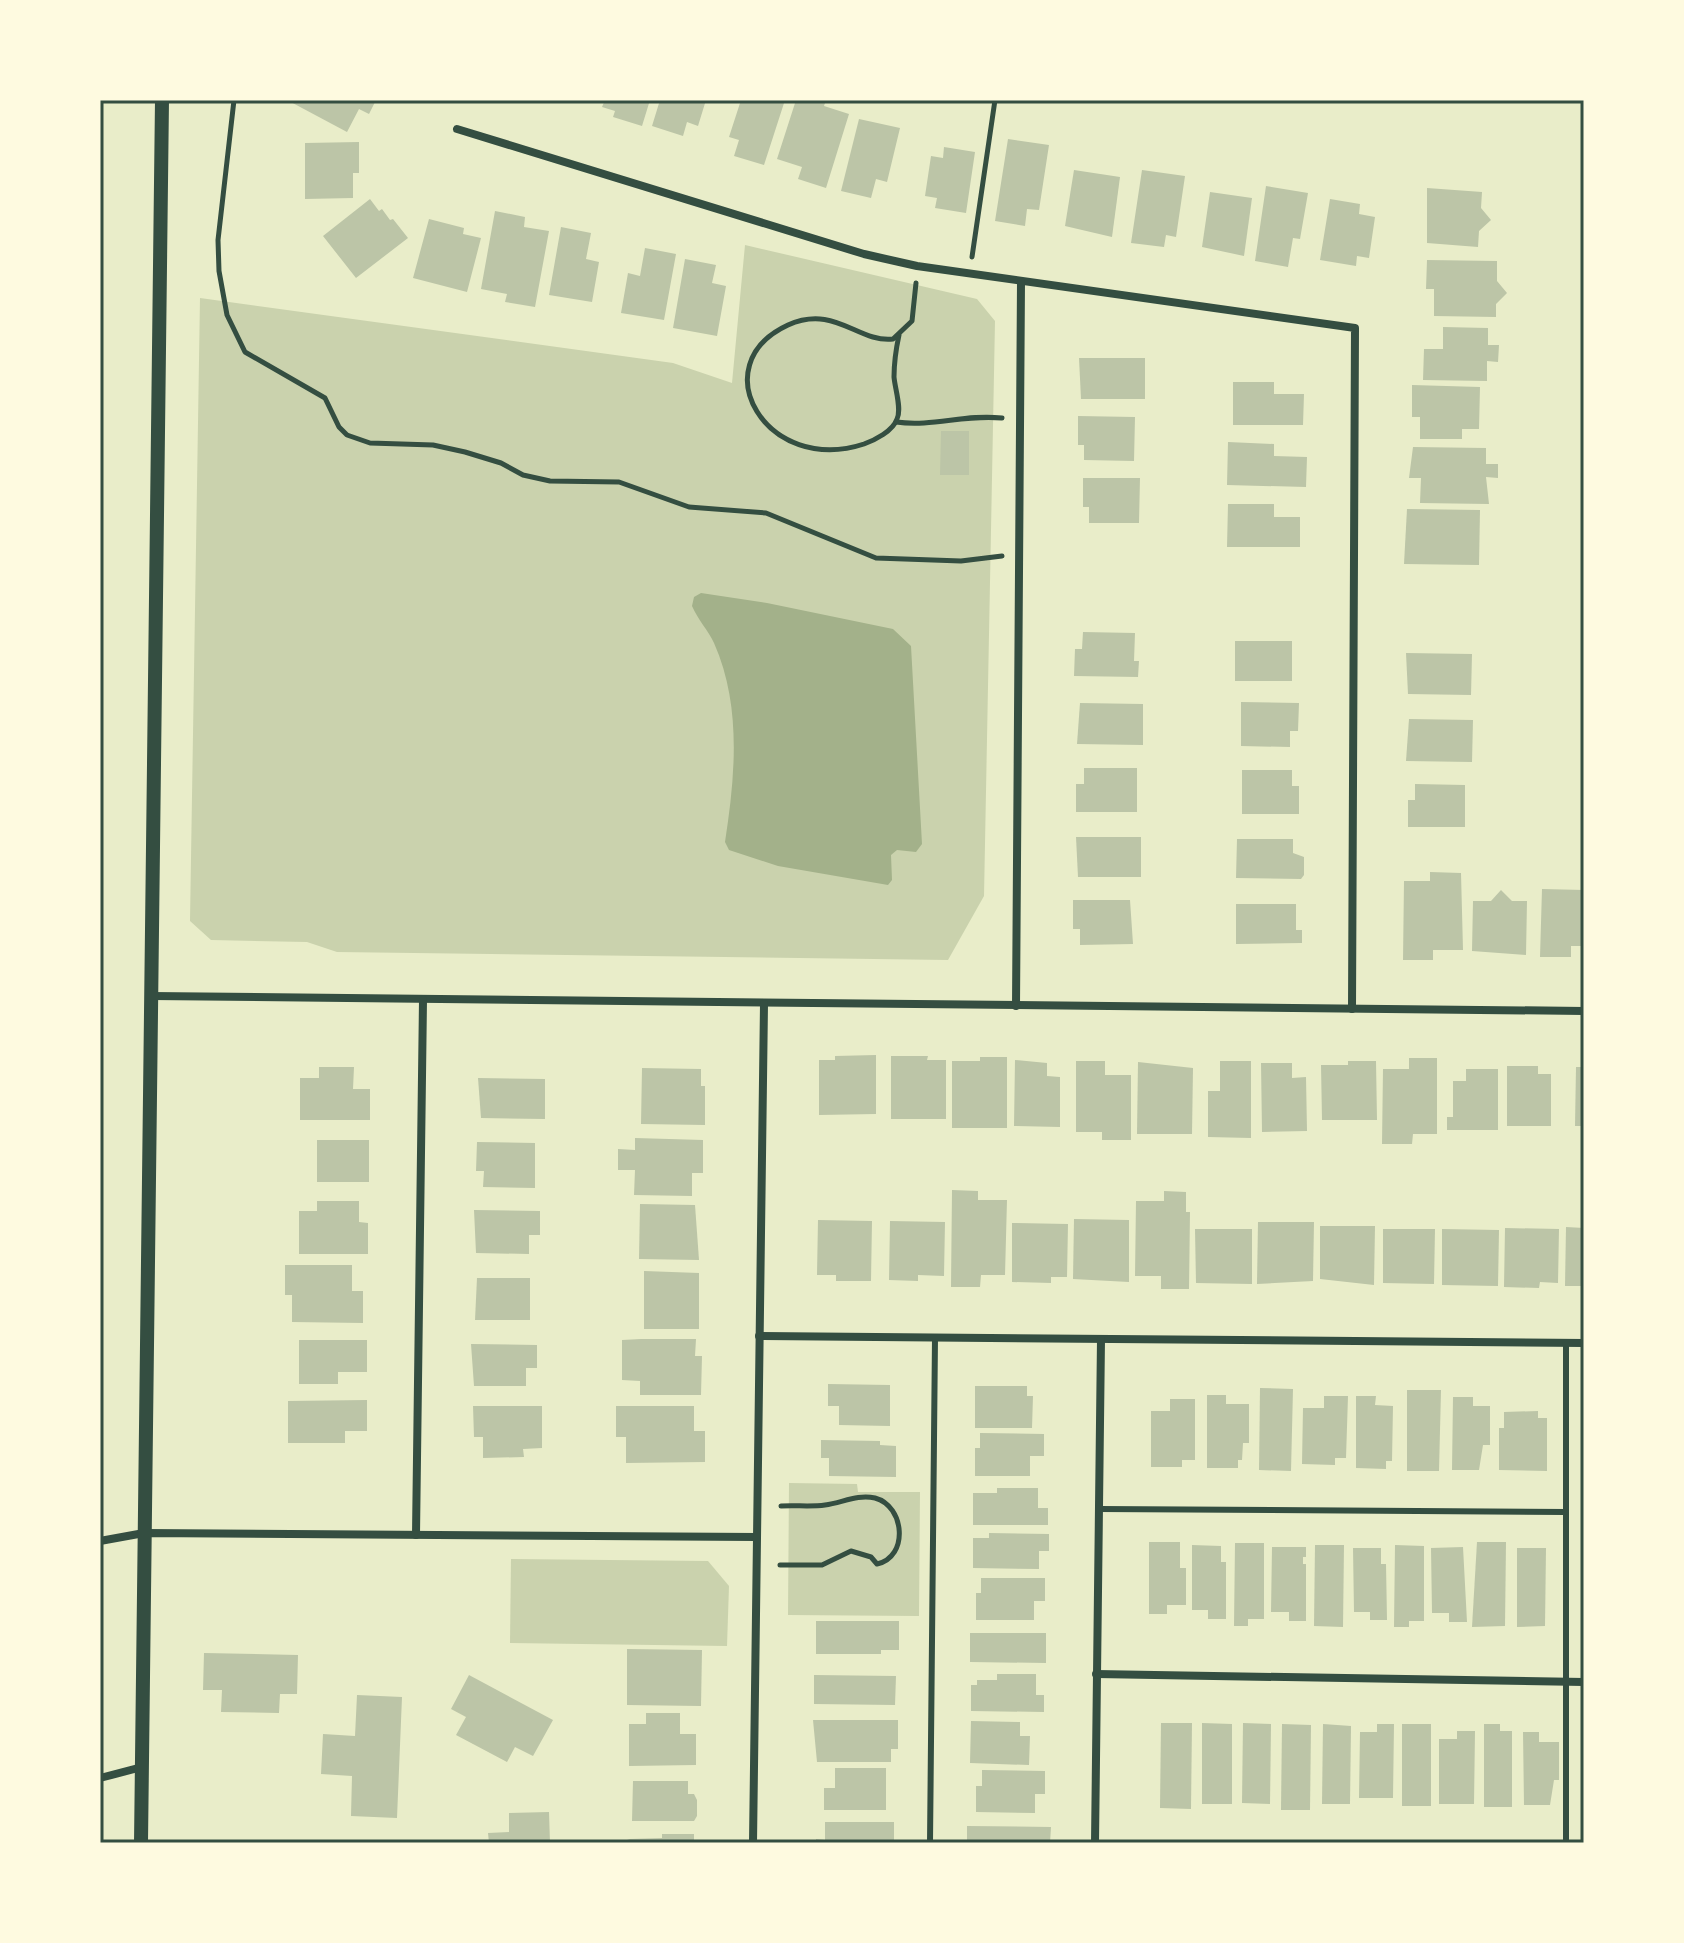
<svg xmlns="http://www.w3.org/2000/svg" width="1684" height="1943" viewBox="0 0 1684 1943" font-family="Figtree,sans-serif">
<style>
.green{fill:#cad2ad}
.water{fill:#a3b18a}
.building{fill:#bcc5a7}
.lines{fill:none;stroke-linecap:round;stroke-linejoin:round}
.path{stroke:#344e41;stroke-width:5}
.service{stroke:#344e41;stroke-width:6}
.minor{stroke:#344e41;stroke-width:8}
.tertiary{stroke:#344e41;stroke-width:14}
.neatline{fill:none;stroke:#344e41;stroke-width:3}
</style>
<rect width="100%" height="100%" fill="#e9edc9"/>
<g class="green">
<path d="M745 245 977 299 995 321 984 896 948 960 337 952 307 942 211 940 190 921 200 298 673 363 732 383Z"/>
<path d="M789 1483 857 1484 858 1492H920L919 1616 788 1615Z"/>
<path d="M511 1559 708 1561 729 1586 727 1646 510 1643Z"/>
</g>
<path class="water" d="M701 593 767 603 893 629 911 646 922 844 916 852 897 850 891 855 892 880 888 885 778 866 729 850 725 842C735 777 742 706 714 643 708 630 698 620 692 606L694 597Z"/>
<g class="building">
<path d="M287 100H376L369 114 359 109 347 132Z"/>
<path d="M605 100H650L642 126 613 117 615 111 602 107Z"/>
<path d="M660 100H706L698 126 687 122 683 136 652 126Z"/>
<path d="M741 100H785L764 165 734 156 739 140 729 137Z"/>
<path d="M796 100H826L824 106 849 114 826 188 798 179 802 167 777 159Z"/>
<path d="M859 119 900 128 887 182 876 179 871 198 841 191Z"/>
<path d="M1008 139 1049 145 1039 210 1027 209 1025 226 995 221Z"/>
<path d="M359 142V173H353V198L305 199V143Z"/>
<path d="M944 147 975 152 966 213 935 208 937 198 925 196 931 156 943 158Z"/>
<path d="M1074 170 1120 177 1112 237 1065 226Z"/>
<path d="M1142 170 1185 176 1176 237 1166 235 1164 247 1131 243Z"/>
<path d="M1266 186 1308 193 1300 239 1293 238 1288 267 1255 261Z"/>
<path d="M1427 188 1482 192 1481 208 1491 220 1479 231 1478 247 1427 243Z"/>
<path d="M1210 192 1252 198 1244 256 1202 247Z"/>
<path d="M370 199 379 211 382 209 390 220 393 219 408 238 356 278 323 236Z"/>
<path d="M1330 199 1360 204 1359 214 1375 217 1369 258 1357 256 1356 266 1320 260Z"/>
<path d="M495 211 525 217 524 227 549 231 535 307 505 302 507 294 481 289Z"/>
<path d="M429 219 464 228 463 234 481 238 467 292 413 278Z"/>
<path d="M561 227 591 233 586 259 599 262 592 302 549 295Z"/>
<path d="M645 248 676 254 664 320 621 313 628 273 640 276Z"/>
<path d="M685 259 716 265 712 283 726 286 717 336 673 328Z"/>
<path d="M1427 260 1497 261V281L1507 293 1496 304V317L1434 316V289H1426Z"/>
<path d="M1443 327 1488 328V345H1499L1498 362 1487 361V381L1423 380 1424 349H1443Z"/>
<path d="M1079 358H1145V399H1081Z"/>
<path d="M1233 382H1274V394H1304L1303 425H1233Z"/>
<path d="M1412 385 1480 387 1479 429H1462V439H1420V417H1412Z"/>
<path d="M1078 416 1135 417 1134 461 1084 460V445H1078Z"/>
<path d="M941 431H969V475H940Z"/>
<path d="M1228 442 1274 444V456L1307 457 1306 487 1227 485Z"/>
<path d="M1413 447 1486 448V464H1498V478L1486 477 1489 504 1420 503 1421 478H1409Z"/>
<path d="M1083 478H1140L1139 523H1089V507H1083Z"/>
<path d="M1228 504H1274V517H1300V547H1227Z"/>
<path d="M1407 509 1480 510 1479 565 1404 564Z"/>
<path d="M1083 632 1135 633 1134 661H1139L1138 677 1074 676 1075 649H1082Z"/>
<rect x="1235" y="641" width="57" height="40"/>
<path d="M1406 653 1472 654 1471 695 1408 694Z"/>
<path d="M1241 702 1299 703 1298 731H1290V747L1241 746Z"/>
<path d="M1080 703 1143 704V745L1077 744Z"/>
<path d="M1409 719 1473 720 1472 762 1406 761Z"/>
<path d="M1084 768H1137V812H1076V784H1084Z"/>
<path d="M1242 770H1292V786H1299V814H1242Z"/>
<path d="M1415 784 1465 785V827H1408V800H1415Z"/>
<path d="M1076 837H1141V877H1078Z"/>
<path d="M1237 839H1293V853L1304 857V875L1301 879 1236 878Z"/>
<path d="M1430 872 1461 873 1463 950H1433V960H1403L1404 881H1430Z"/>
<path d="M1542 889 1584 890V946H1571V957H1540Z"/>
<path d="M1501 890 1512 901H1527L1526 955 1472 951 1473 901H1491Z"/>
<path d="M1073 900H1130L1133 944 1080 945V929H1073Z"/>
<path d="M1236 904H1296V930H1302V943L1236 944Z"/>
<path d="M876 1055V1114L819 1115V1060H835V1056Z"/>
<path d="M891 1056H928L927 1060H946V1119H891Z"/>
<path d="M980 1057H1007V1128H952V1061H980Z"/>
<path d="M1409 1058H1437V1134H1413L1412 1144H1382L1383 1069H1409Z"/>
<path d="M1015 1060 1047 1063V1076L1060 1077V1127L1014 1126Z"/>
<path d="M1076 1061H1105V1075H1131V1140H1102V1132H1076Z"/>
<path d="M1220 1061H1251V1138L1208 1137V1091H1220Z"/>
<path d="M1348 1061H1376L1377 1120H1322L1321 1065H1348Z"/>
<path d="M1138 1062 1193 1068 1192 1134H1137Z"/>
<path d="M1261 1063H1292V1078L1306 1077 1307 1131 1262 1132Z"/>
<path d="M1507 1066H1538V1074H1551V1126H1507Z"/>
<path d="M319 1067H354L353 1089H370V1120H300V1078H319Z"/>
<path d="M1576 1067H1584V1126H1575Z"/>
<path d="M642 1068 701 1069V1086H705V1125L641 1124Z"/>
<path d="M1466 1069H1498V1130H1447V1117H1453V1081H1466Z"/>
<path d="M478 1078 545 1079V1119L481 1118Z"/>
<path d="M635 1138 703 1140V1173H692V1196L634 1195 635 1170H618V1149L635 1150Z"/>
<rect x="317" y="1140" width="52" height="42"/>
<path d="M477 1142 535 1143V1188L483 1187 484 1171H476Z"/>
<path d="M952 1190 978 1191V1200H1007L1005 1275H981L980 1287H951Z"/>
<path d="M1164 1191 1186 1192V1212H1190L1189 1289H1161V1276H1135L1136 1201H1164Z"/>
<path d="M317 1201H359V1222L368 1223V1254H299V1211H317Z"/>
<path d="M640 1204 695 1205 699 1260 639 1259Z"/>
<path d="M474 1210 540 1211V1235H529V1254L476 1253Z"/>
<path d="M1074 1219 1129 1220V1282L1073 1279Z"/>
<path d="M818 1220 872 1221 871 1281H836V1275H817Z"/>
<path d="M890 1221 945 1222 944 1276 918 1275V1281L889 1280Z"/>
<path d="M1258 1222H1314L1313 1281 1257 1284Z"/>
<path d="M1012 1223 1068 1224 1067 1277H1051V1283L1012 1282Z"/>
<path d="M1320 1226H1375L1374 1285 1320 1279Z"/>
<path d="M1566 1227 1584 1228V1286H1565Z"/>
<path d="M1505 1228 1559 1229 1558 1283 1540 1282 1539 1288 1504 1287Z"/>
<path d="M1195 1229H1252V1284L1196 1283Z"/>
<path d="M1383 1229H1435L1434 1284 1383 1283Z"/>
<path d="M1442 1229 1499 1230 1498 1286 1442 1285Z"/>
<path d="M285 1265H352V1291H363V1323L292 1322V1295H285Z"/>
<path d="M644 1271 699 1273V1329H644Z"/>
<path d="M477 1278H530V1320H475Z"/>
<path d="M641 1339H696L695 1356H702L701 1395H640V1381L622 1380V1340Z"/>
<path d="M299 1340H367V1372H338V1384H299Z"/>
<path d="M471 1344 537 1345V1368H526V1386H474Z"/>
<path d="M828 1384 890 1385V1426L839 1425V1406H828Z"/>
<path d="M975 1386H1027V1396H1033L1032 1428H975Z"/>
<path d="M1260 1388 1293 1389 1291 1471 1259 1470Z"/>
<path d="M1407 1390H1441L1439 1471H1407Z"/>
<path d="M1207 1395H1226V1404H1249V1443H1243L1242 1460H1238V1468H1207Z"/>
<path d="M1324 1396H1348L1346 1458H1335V1465L1302 1464 1303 1408H1324Z"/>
<path d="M1356 1396H1376L1375 1405 1393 1406 1392 1461H1386V1469L1356 1468Z"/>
<path d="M1453 1397H1473V1406H1490V1445H1483L1479 1470H1452Z"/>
<path d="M1170 1399H1195V1460H1182V1467H1151V1411H1170Z"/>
<path d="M367 1400V1431H345V1443H288V1401Z"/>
<path d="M473 1406H542V1448L523 1449 524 1457 483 1458V1437H474Z"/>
<path d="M616 1406H694V1431H705V1462L626 1463V1437H616Z"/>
<path d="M1538 1411V1418H1547V1471L1499 1470V1428H1504V1412Z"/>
<path d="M980 1433 1044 1434V1456H1030V1476H975V1448H980Z"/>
<path d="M821 1440 880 1441V1445L896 1446V1477L829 1476V1458H821Z"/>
<path d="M997 1488H1038V1508H1048V1525H973V1493H997Z"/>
<path d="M989 1533 1049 1534V1551H1039V1569L973 1568V1538H989Z"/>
<path d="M1149 1542H1180V1568H1186V1605H1167V1614H1149Z"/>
<path d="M1477 1542H1506L1505 1626 1472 1627Z"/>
<path d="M1235 1543H1264V1619H1248V1626H1234Z"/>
<path d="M1192 1545 1221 1546V1562H1226V1619H1208V1610H1192Z"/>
<path d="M1315 1545H1344L1343 1627 1314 1626Z"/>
<path d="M1395 1545 1424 1546V1621H1409V1627H1394Z"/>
<path d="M1272 1547H1306V1557H1303V1564H1306V1621H1289V1612H1271Z"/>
<path d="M1463 1547 1467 1622H1449V1613H1432L1431 1548Z"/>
<path d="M1353 1548H1381V1564H1386L1387 1620H1370V1612H1354Z"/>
<path d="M1517 1548H1546L1545 1626 1517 1627Z"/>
<path d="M981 1578H1045V1601H1034V1620H976V1593H981Z"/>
<path d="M816 1621H899V1650H881V1654H816Z"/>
<path d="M970 1633H1046V1663L970 1662Z"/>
<path d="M627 1649 702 1650 701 1706 627 1705Z"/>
<path d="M204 1653 298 1655 297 1694H280L279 1713 221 1712 222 1690H203Z"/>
<path d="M997 1674H1036V1695H1044V1712L971 1711V1685H977V1680H997Z"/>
<path d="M469 1675 553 1720 533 1756 515 1747 507 1762 456 1735 466 1717 451 1709Z"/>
<path d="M814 1675 896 1676 895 1705 814 1704Z"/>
<path d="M357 1695 402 1697 397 1818 351 1816 352 1776 321 1774 323 1734 355 1736Z"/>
<path d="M646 1713H680V1734H696V1765L629 1766V1724H646Z"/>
<path d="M813 1720H898V1749H891V1762H817Z"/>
<path d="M971 1721 1020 1722V1736H1030L1029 1765 970 1763Z"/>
<path d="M1161 1723H1192L1191 1809 1160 1808Z"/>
<path d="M1202 1723 1232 1724V1804H1202Z"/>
<path d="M1243 1723 1271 1724 1270 1804 1242 1803Z"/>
<path d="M1282 1724 1311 1725 1310 1810H1281Z"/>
<path d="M1323 1724 1351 1726 1350 1804H1322Z"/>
<path d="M1377 1724H1394L1393 1798H1359L1360 1732H1377Z"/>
<rect x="1402" y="1724" width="29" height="82"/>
<path d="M1484 1724H1500V1731H1512V1807H1484Z"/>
<path d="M1457 1731H1475L1474 1804H1439V1739H1457Z"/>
<path d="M1523 1732H1539V1742H1559V1780H1554L1550 1805H1524Z"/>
<path d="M835 1768H886V1810H824V1788H835Z"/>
<path d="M982 1770 1045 1771V1794H1035V1813L976 1812V1786H982Z"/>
<path d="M633 1781H688V1794H694L697 1800V1816L694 1821H632Z"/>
<path d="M549 1812 550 1843H489L488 1833 509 1832V1813Z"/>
<path d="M825 1822H894V1843H816V1839L825 1840Z"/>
<path d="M967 1826 1051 1827 1050 1843H967Z"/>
<path d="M662 1834H694V1843H618L630 1839 662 1838Z"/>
</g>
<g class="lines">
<g class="path">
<path d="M234 100 218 240 219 271 227 315 245 352 325 398 339 427 347 435 370 443 433 445 465 452 501 463 523 475 550 481 619 482 689 507 766 513 876 558 961 561 1002 556"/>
<path d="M972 257 995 100"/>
<path d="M899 335C896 349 894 363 894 377 895 389 902 409 897 419 893 431 875 440 864 444 767 476 701 365 788 325 835 304 858 343 893 339L912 321 916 283"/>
<path d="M896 422C934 427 964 414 1002 418"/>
<path d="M780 1565H822L851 1551 871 1557 877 1564C909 1557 905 1506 875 1498 857 1494 842 1503 825 1505 811 1507 795 1505 781 1506"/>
</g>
<g class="service">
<path d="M1566 1343V1843"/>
<path d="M1099 1509 1566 1512"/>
<path d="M930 1843 935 1338"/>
</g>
<g class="minor">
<path d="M457 129 864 254 917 266 1355 328 1352 1009"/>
<path d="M151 996 1584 1011"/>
<path d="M1016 1006 1021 282"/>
<path d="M759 1336 1584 1343"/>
<path d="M416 1535 423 1000"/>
<path d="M100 1541 144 1533 757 1537"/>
<path d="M1096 1674 1584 1682"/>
<path d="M100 1778 142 1767"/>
<path d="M753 1843 764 1004"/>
<path d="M1095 1843 1101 1339"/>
</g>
<path class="tertiary" d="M141 1843 162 100"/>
</g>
<rect width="1684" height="1943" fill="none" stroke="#fefae0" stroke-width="204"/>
<rect x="102" y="102" width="1480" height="1739" class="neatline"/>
</svg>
